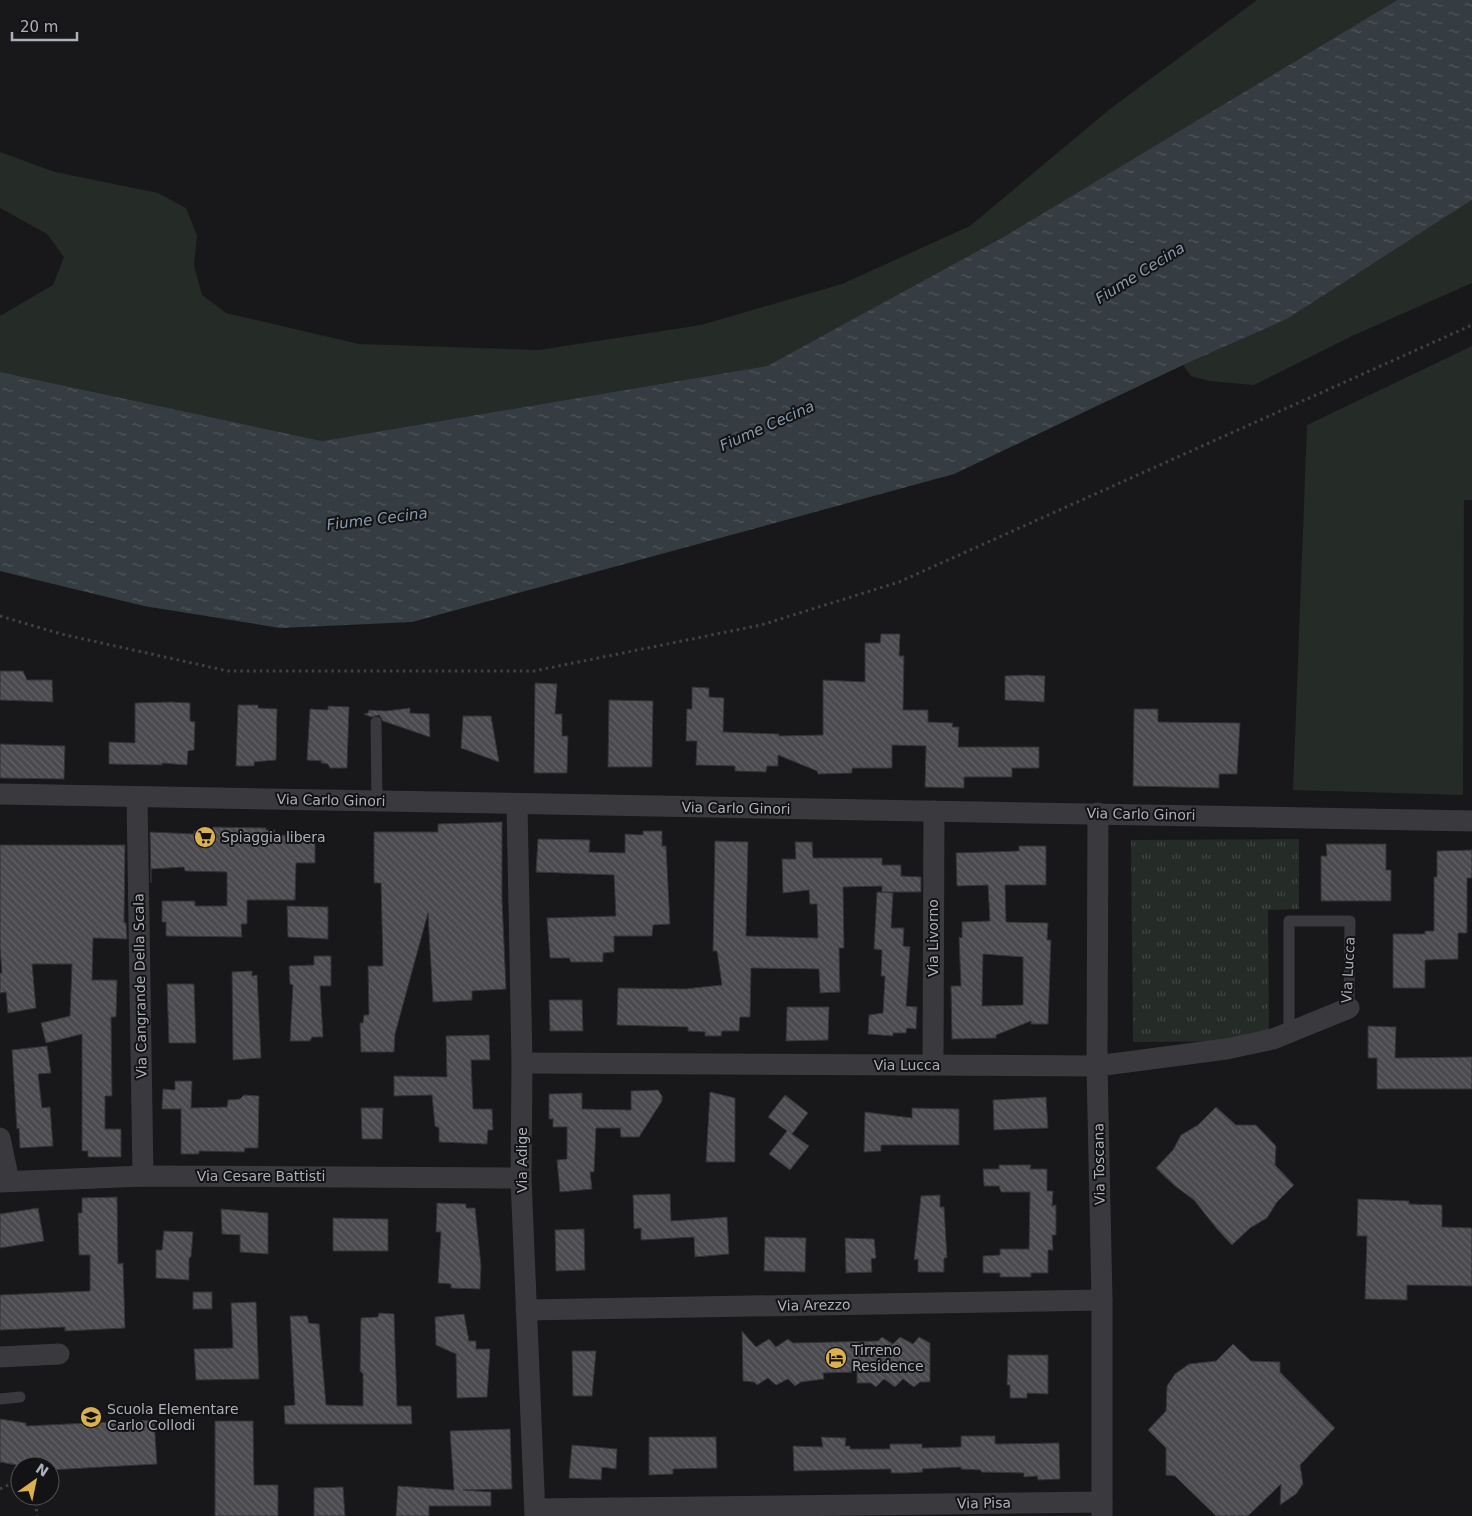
<svg xmlns="http://www.w3.org/2000/svg" width="1472" height="1516" viewBox="0 0 1472 1516" font-family="'DejaVu Sans',sans-serif">
<style>
.grass{fill:#252b26}
.park{fill:url(#park-tufts)}
.water{fill:url(#water-ripples)}
.building{fill:url(#building-back-hatch);stroke:#333336;fill-rule:evenodd}
.lines{fill:none;stroke-linecap:round;stroke-linejoin:round}
.path{stroke:#404145;stroke-width:3;stroke-dasharray:2.5 4;stroke-linecap:butt}
.service{stroke:#3a3a3e;stroke-width:11}
.minor{stroke:#3a3a3e;stroke-width:21}
.labels{text-anchor:middle;dominant-baseline:central;stroke-width:4;stroke-linejoin:round;paint-order:stroke}
.street-label{font-size:14px;fill:#acb0b8;stroke:#131315}
.poi-label{font-size:14px;fill:#acb0b8;stroke:#131315;text-anchor:start}
.water-label{font-size:15px;font-style:italic;fill:#889bae;stroke:#131315}
</style>
<defs>
<pattern id="park-tufts" width="24" height="20" patternUnits="userSpaceOnUse" patternTransform="scale(1.25)"><rect width="24" height="20" fill="#252b26"/><path d="M3 7l-1-3M5 7V3M7 7l1-3M15 17l-1-3M17 17v-4M19 17l1-3" fill="none" stroke="#424743"/></pattern>
<pattern id="water-ripples" width="26" height="14" patternUnits="userSpaceOnUse" patternTransform="scale(1.25)"><rect width="26" height="14" fill="#353d43"/><path d="M2 4q2-2 4 0t4 0M15 11q2-2 4 0t4 0" fill="none" stroke="#50565c"/></pattern>
<pattern id="building-back-hatch" width="6" height="6" patternUnits="userSpaceOnUse" patternTransform="scale(1.25)"><rect width="6" height="6" fill="#4b4b4f"/><path d="M-1 5l2 2M0 0l6 6M5-1l2 2" fill="none" stroke="#626266"/></pattern>
</defs>
<rect width="100%" height="100%" fill="#18181a"/>
<g class="grass">
<path d="M1257 0H1397L1007 235 767 366 322 441 0 372V316L53 285 64 257 47 234 0 208V152L55 172 158 193 186 208 197 235 194 265 202 295 226 313 359 344 539 350 701 325 842 284 970 226 1110 109Z"/>
<path d="M1472 200V283L1352 336 1254 385 1209 381 1191 376 1183 365 1287 319Z"/>
<path d="M1472 346V500H1464L1463 795 1293 790 1307 425Z"/>
</g>
<path class="park" d="M1299 839V909L1268 910 1269 1041 1133 1042 1131 840Z"/>
<path class="water" d="M1397 0H1472V200L1287 319 1183 365 954 474 412 622 280 628 144 606 0 571V372L322 441 767 366 1007 235Z"/>
<g class="building">
<path d="M881 634H900L899 656H904L903 710H928V722L953 723 952 727H959L958 747H1039V768H1012V777H964V788L925 787 926 746 892 745V768H852V773L818 774 817 771 778 755V766H767L766 772 735 771V766L696 765 697 741H686L687 709H692V687L709 688V697L724 698 723 732 779 734V736L823 735V680L865 682V643H880Z"/>
<path d="M0 671H23L27 680H52L53 702 0 700Z"/>
<path d="M1026 675 1045 676 1044 702 1005 700V676Z"/>
<path d="M535 683 557 684 555 714H562V736H568L567 773H534Z"/>
<path d="M609 700 653 701 652 767H608Z"/>
<path d="M171 702 190 703V721L195 722 194 750 188 751 187 765 162 763V765L109 764V742L135 743V703Z"/>
<path d="M238 705H258V708L277 709 276 760 254 762V766H236Z"/>
<path d="M328 706 349 707 347 768H330L328 764 321 763 322 761 307 760 310 709 328 710Z"/>
<path d="M410 708V713L429 714 430 737 383 721 379 715 371 717 364 714 368 713 369 710 386 711Z"/>
<path d="M1134 709H1158V722L1240 723 1237 774H1219V788L1133 786Z"/>
<path d="M463 716H491L499 762 461 748Z"/>
<path d="M0 744 65 746 64 779 0 778Z"/>
<path d="M502 822V900L506 989 472 991V1000L433 1002 428 913 395 1034 394 1052H361L360 1023H363L364 1015H369L368 966H383L381 883H374V832H438V824Z"/>
<path d="M213 827 266 828V830H275L274 835 315 836V863H296L295 900H247V924H241L242 937 166 936V922H162V901H195V906H227V872L185 871 184 867 151 869V883L150 832 194 834V831H213Z"/>
<path d="M643 831H662V846H666L670 924 653 925 652 936H614V952L603 953V962H571L569 958H550L547 918 616 916 614 875 536 872 538 839 590 840 589 852 625 853V834L643 835Z"/>
<path d="M715 841 748 842 746 936 818 938 817 904H810L809 890 783 893 782 859H796L795 842H812L813 858H882V865H901V876L921 877V892H882V886L843 887 844 948H839L840 992 820 993 819 969 751 968 750 1017H740L739 1031H722L721 1036H705V1032L688 1031V1027L617 1025 618 988 685 989 722 985 717 951H713Z"/>
<path d="M1326 844H1386V870H1391V901H1321V856H1327Z"/>
<path d="M0 845H125L124 922 126 923 127 939 93 938 92 980H117L116 1017H111L112 1096H105V1129H121V1157H88V1151H82V1034L46 1043 41 1023 70 1016 72 964H32L36 1008 8 1013 6 992 0 993V973H2L0 948Z"/>
<path d="M1019 846H1046V885H1005L1006 922 1048 923 1047 940H1051L1048 1024H1031V1021L996 1035V1038L952 1039 951 986H961L959 937 962 938V922L990 921 988 885 957 886 956 853 1019 851ZM983 954 1023 957V1005L982 1006Z"/>
<path d="M1472 850V878H1467V933H1458V959L1425 960V988H1393V934H1425V931H1434V877H1437V851Z"/>
<path d="M877 892 893 893 891 928H904L903 946 910 947 906 1006 917 1007 916 1029 907 1028 906 1033H893V1036L868 1034 869 1015 883 1013 885 976H881L882 950 874 949Z"/>
<path d="M287 906 328 907V939L288 937Z"/>
<path d="M314 956H331V986H320L323 1037H312L310 1041H290L293 985 290 984 289 966 314 965Z"/>
<path d="M252 971V976L257 975 261 1058 233 1060 232 972Z"/>
<path d="M167 984H194L196 1043H169Z"/>
<path d="M549 1000H582L583 1031H550Z"/>
<path d="M787 1007H829L828 1040 786 1041Z"/>
<path d="M1368 1026 1396 1027 1395 1058 1472 1057V1089H1377V1058H1368Z"/>
<path d="M489 1035 490 1060H471L473 1109H492L493 1130H488L487 1144 439 1142V1128L435 1126 432 1095 394 1096V1076L447 1077 446 1036Z"/>
<path d="M47 1046 51 1073 38 1074 42 1108 50 1107 53 1146 20 1148 19 1128 17 1129 12 1050Z"/>
<path d="M175 1081H192L191 1108 227 1107 228 1100 240 1099 244 1095 259 1096 258 1148H245L244 1152 199 1151V1154H181V1109H162L163 1089 175 1090Z"/>
<path d="M658 1090 662 1096V1101L639 1137H621L620 1128H596L594 1172H590L592 1189 560 1192 557 1160 567 1159V1127H553V1119H549V1094L582 1093V1109L631 1110V1091Z"/>
<path d="M710 1092 735 1098V1162H706Z"/>
<path d="M785 1095 808 1113 792 1134 809 1146 790 1170 769 1154 787 1131 768 1117Z"/>
<path d="M1046 1097 1048 1128 994 1130 993 1100Z"/>
<path d="M1216 1107 1236 1125H1256L1276 1146 1275 1165 1294 1185 1277 1202 1267 1218 1250 1228 1232 1245 1217 1229 1194 1200 1175 1186 1156 1168 1173 1150 1181 1135 1198 1125Z"/>
<path d="M361 1108H383L382 1139H362Z"/>
<path d="M912 1108 959 1109V1145H881V1151L864 1152 865 1112 912 1118Z"/>
<path d="M999 1165H1031L1030 1169H1047V1191H1053L1052 1206 1056 1205V1235H1052L1053 1250H1048V1273H1031V1277H1000V1273H983V1256L1000 1255V1249H1029L1030 1192H1001L999 1186H984L983 1169H999Z"/>
<path d="M670 1194 671 1221 727 1217 729 1254 695 1257 694 1237 641 1240V1228L634 1229 633 1195Z"/>
<path d="M940 1195V1207H944L947 1258H944V1272H918V1259L914 1260 921 1196Z"/>
<path d="M117 1197 118 1264 123 1263 125 1328 65 1331V1327L0 1330V1295L90 1291V1255H79L78 1213H82V1198Z"/>
<path d="M1358 1199 1409 1201V1204L1442 1205V1227L1472 1228V1286L1407 1285V1300L1365 1299 1367 1236H1357Z"/>
<path d="M437 1203 466 1204V1208H475L481 1266 480 1289 451 1288V1284L438 1283 441 1232H436Z"/>
<path d="M38 1208 44 1241 0 1248V1214Z"/>
<path d="M221 1209 268 1213V1254L240 1252V1235L222 1234Z"/>
<path d="M333 1218 388 1219V1251H333Z"/>
<path d="M584 1229 585 1270 556 1271 555 1230Z"/>
<path d="M164 1231 193 1232 191 1257 189 1258V1280L156 1278V1250H162Z"/>
<path d="M765 1237 806 1238 805 1272 764 1271Z"/>
<path d="M845 1238 874 1239 876 1258 871 1259 872 1272 846 1273Z"/>
<rect x="193" y="1292" width="19" height="17"/>
<path d="M256 1302 259 1379 196 1380 194 1349 233 1348 231 1303Z"/>
<path d="M379 1313 394 1314 397 1406H411L412 1424H285L284 1406 295 1405 290 1316H307L309 1323 319 1324 326 1405 363 1406V1374L360 1371 361 1318 378 1317Z"/>
<path d="M464 1314 469 1341H476V1349H490L487 1397 457 1398 456 1354 436 1345 435 1317Z"/>
<path d="M742 1331 756 1347 769 1339 776 1347 788 1339 793 1343 878 1341 882 1337 893 1344 900 1337 913 1344 919 1337 930 1343V1382H920L914 1387 903 1379 895 1387 884 1379 876 1387 871 1383H857V1372L823 1373 824 1379 801 1382 795 1386 788 1379 776 1385 768 1378 757 1385 754 1382 743 1381Z"/>
<path d="M1233 1344 1251 1361 1280 1362V1372L1335 1428 1300 1465 1303 1484 1296 1494 1280 1505 1281 1484 1248 1516H1216L1175 1476 1166 1475V1448L1148 1430 1166 1411 1167 1386 1175 1374 1189 1364 1216 1361Z"/>
<path d="M572 1351H596L592 1396H573Z"/>
<path d="M1008 1355H1048V1394L1027 1393V1398H1010V1385H1007Z"/>
<path d="M0 1419 26 1423V1426L154 1420 157 1464 50 1470V1466H22L0 1462Z"/>
<path d="M215 1421H253L254 1485H278V1516H215Z"/>
<path d="M510 1429 512 1489 463 1490 491 1492V1506H429V1516H396L398 1486 454 1490 450 1431Z"/>
<path d="M961 1436H995V1444L1059 1443 1060 1479 1038 1480 1037 1476 1024 1477V1473L981 1472V1470L961 1469V1467L922 1469 923 1472 906 1473H891V1469L794 1471 793 1446 823 1447 821 1437 846 1438 845 1446H850V1449H890V1444H922V1448L961 1447Z"/>
<path d="M649 1437H716L717 1468 673 1469V1474L649 1475Z"/>
<path d="M572 1445 617 1449 616 1469 602 1467 601 1480 569 1478Z"/>
<path d="M343 1487 345 1516H314V1488Z"/>
</g>
<g class="lines">
<g class="path">
<path d="M0 616 61 634 228 671H534L761 625 899 582 1472 325"/>
<path d="M0 1489 15 1482 20 1483"/>
<path d="M35 1496 37 1516"/>
</g>
<g class="service">
<path d="M376 722 377 801"/>
<path d="M1289 1033V921H1350L1349 1008"/>
<path d="M0 1399 20 1397"/>
</g>
<g class="minor">
<path d="M0 794 1472 821"/>
<path d="M137 797 143 1176"/>
<path d="M517 804 522 1063 521 1178 535 1516"/>
<path d="M1098 813 1097 1066 1102 1300V1516"/>
<path d="M522 1063 1097 1066 1226 1049 1273 1039 1349 1008"/>
<path d="M933 1065 934 811"/>
<path d="M0 1138 9 1181"/>
<path d="M0 1182 143 1176 521 1178"/>
<path d="M526 1310 1102 1300"/>
<path d="M0 1357 59 1354"/>
<path d="M535 1509 1102 1502"/>
</g>
</g>
<defs>
<g id="supermarket-disc" transform="scale(1.125)"><circle r="9.5" fill="#dbb04f" stroke="#131315"/><path d="M-6-5.5h2.5l.6 2H6L4.5 2H-2.5L-4.4-4H-6ZM-1.5 3.2a1.3 1.3 0 1 0 .1 0ZM3 3.2a1.3 1.3 0 1 0 .1 0Z" fill="#111"/></g>
<g id="hotel-disc" transform="scale(1.125)"><circle r="9.5" fill="#dbb04f" stroke="#131315"/><path d="M-6-4.5h1.5V1H6V5H4.5V3h-9V5H-6ZM-4 0a1.8 1.8 0 1 1 3.6 0ZM.5 0V-2.5h3Q6-2.5 6 0Z" fill="#111"/></g>
<g id="school-disc" transform="scale(1.125)"><circle r="9.5" fill="#dbb04f" stroke="#131315"/><path d="M0-5L7-2L0 1L-7-2ZM-4 1L0 2.5L4 1V4Q0 6-4 4Z" fill="#111"/></g>
</defs>
<g fill-rule="evenodd">
<use href="#supermarket-disc" x="205" y="837"/>
<use href="#hotel-disc" x="836" y="1358"/>
<use href="#school-disc" x="91" y="1417"/>
</g>
<g class="labels">
<g class="street-label">
<text transform="translate(331 800) rotate(1)">Via Carlo Ginori</text>
<text transform="translate(736 808) rotate(1)">Via Carlo Ginori</text>
<text transform="translate(1141 814) rotate(1)">Via Carlo Ginori</text>
<text transform="translate(933 938) rotate(-90)">Via Livorno</text>
<text transform="translate(1348 970) rotate(-87)">Via Lucca</text>
<text transform="translate(140 986) rotate(-91)">Via Cangrande Della Scala</text>
<text x="907" y="1065">Via Lucca</text>
<text transform="translate(522 1160) rotate(-90)">Via Adige</text>
<text transform="translate(1099 1164) rotate(-91)">Via Toscana</text>
<text x="261" y="1176">Via Cesare Battisti</text>
<text transform="translate(814 1305) rotate(-1)">Via Arezzo</text>
<text transform="translate(984 1503) rotate(-1)">Via Pisa</text>
</g>
<g class="poi-label">
<text x="221" y="837">Spiaggia libera</text>
<text x="852" y="1350">Tirreno<tspan x="852" dy="16">Residence</tspan></text>
<text x="107" y="1409">Scuola Elementare<tspan x="107" dy="16">Carlo Collodi</tspan></text>
</g>
<g class="water-label">
<text transform="translate(1140 273) rotate(-32)">Fiume Cecina</text>
<text transform="translate(767 426) rotate(-24)">Fiume Cecina</text>
<text transform="translate(377 519) rotate(-7)">Fiume Cecina</text>
</g>
</g>
<g transform="translate(35 1481) rotate(33)"><circle r="24" fill="#131315" stroke="#505256"/>
<path d="M0-4L9 19L0 12L-9 19Z" fill="#dbb04f"/>
<text y="-8" font-size="14" font-weight="bold" text-anchor="middle" fill="#acb0b8">N</text>
</g>
<path d="M12 32v8h65v-8" fill="none" stroke="#acb0b8" stroke-width="2.5"/>
<text x="20" y="32" font-size="15" fill="#acb0b8" stroke="#131315" stroke-width="4" paint-order="stroke">20 m</text>
</svg>
